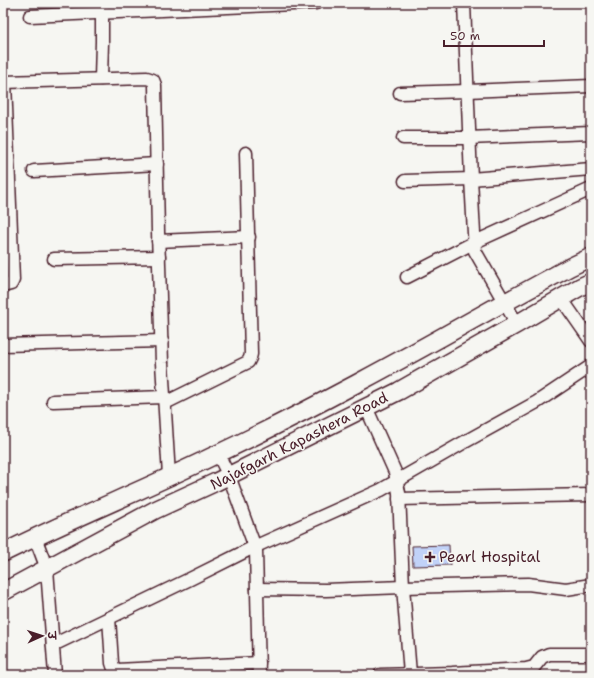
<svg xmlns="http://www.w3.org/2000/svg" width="594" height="678" viewBox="0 0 594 678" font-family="'Shantell Sans','Playpen Sans Deva',sans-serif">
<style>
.building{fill:#c1d2f8;stroke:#4a1f2b}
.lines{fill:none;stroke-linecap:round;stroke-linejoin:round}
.street-casing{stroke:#4a1f2b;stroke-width:15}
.secondary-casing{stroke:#4a1f2b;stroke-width:20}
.street{stroke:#f6f6f2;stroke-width:12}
.secondary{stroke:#f6f6f2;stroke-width:17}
.poi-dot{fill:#4a1f2b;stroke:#f6f6f2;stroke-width:1.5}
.labels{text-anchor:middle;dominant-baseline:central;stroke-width:3;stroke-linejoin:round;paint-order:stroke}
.street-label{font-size:15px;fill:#4a1f2b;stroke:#f6f6f2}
.poi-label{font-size:15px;fill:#4a1f2b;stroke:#f6f6f2;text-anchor:start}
</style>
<rect width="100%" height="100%" fill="#f6f6f2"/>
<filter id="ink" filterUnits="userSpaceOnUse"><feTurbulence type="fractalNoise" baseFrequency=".025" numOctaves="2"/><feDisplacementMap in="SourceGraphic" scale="8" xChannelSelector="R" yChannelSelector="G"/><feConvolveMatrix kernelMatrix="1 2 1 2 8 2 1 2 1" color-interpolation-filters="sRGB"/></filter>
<g filter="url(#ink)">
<path class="building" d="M449 545 450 565 413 566 412 546Z"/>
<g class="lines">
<g class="street-casing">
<g id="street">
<path d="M464 3 471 179 475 251 517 324"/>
<path d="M30 16 316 3"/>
<path d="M101 79 102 42V3"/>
<path d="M3 82 147 78 153 80 155 85 158 232 162 363 169 476"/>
<path d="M400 93 468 91 591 86"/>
<path d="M403 138H469L591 133"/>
<path d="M34 171 157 164"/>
<path d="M405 181 471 179 591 169"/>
<path d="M158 241 249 237"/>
<path d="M54 259 159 257"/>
<path d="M407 277 475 242 591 189"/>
<path d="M3 286 11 284 13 280 5 82"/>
<path d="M561 298 591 341"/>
<path d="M3 345 162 341"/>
<path d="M53 401 164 397"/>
<path d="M165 403 248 362 250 358 251 354 246 153"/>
<path d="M366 407 395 472 399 493 403 587 410 674"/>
<path d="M218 454 229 476 256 550 259 675"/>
<path d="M399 499 591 495"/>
<path d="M35 537 47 569 55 675"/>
<path d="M257 589 326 590 403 587 528 584 566 589 591 585"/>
<path d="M109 618 112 663 114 669 117 670 259 663"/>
<path d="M53 645 190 579 254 547 381 490 461 444 537 402 591 366"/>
<path d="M380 675 452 673 526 669 534 667 542 657 549 654H591"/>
</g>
</g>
<g class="secondary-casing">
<g id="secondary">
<path d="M3 553C71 519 141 491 209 458 309 411 405 358 501 304L504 303 570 267 591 257"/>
<path d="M3 592 155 510 216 482 399 391 517 324 580 287 591 282"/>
</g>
</g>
<use href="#street" class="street"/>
<use href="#secondary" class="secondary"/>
</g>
</g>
<path class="poi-dot" d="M428 551h4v4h4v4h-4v4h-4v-4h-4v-4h4z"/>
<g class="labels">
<g class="street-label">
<text transform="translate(299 441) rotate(-27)">Najafgarh Kapashera Road</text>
</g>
<g class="poi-label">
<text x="439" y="557">Pearl Hospital</text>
</g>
</g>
<rect width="594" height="678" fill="none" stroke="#f6f6f2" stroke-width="16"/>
<rect x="8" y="8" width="578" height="662" fill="none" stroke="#4a1f2b" stroke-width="1.5" filter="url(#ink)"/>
<g transform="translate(42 636) rotate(87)" stroke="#f6f6f2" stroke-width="3" paint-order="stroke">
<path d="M0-3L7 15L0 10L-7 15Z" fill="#4a1f2b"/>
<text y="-6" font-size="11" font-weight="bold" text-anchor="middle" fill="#4a1f2b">उ</text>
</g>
<path d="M444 40v6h100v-6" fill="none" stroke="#4a1f2b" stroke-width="2"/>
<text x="450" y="40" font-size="12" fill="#4a1f2b" stroke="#f6f6f2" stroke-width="3" paint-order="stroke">50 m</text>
</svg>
